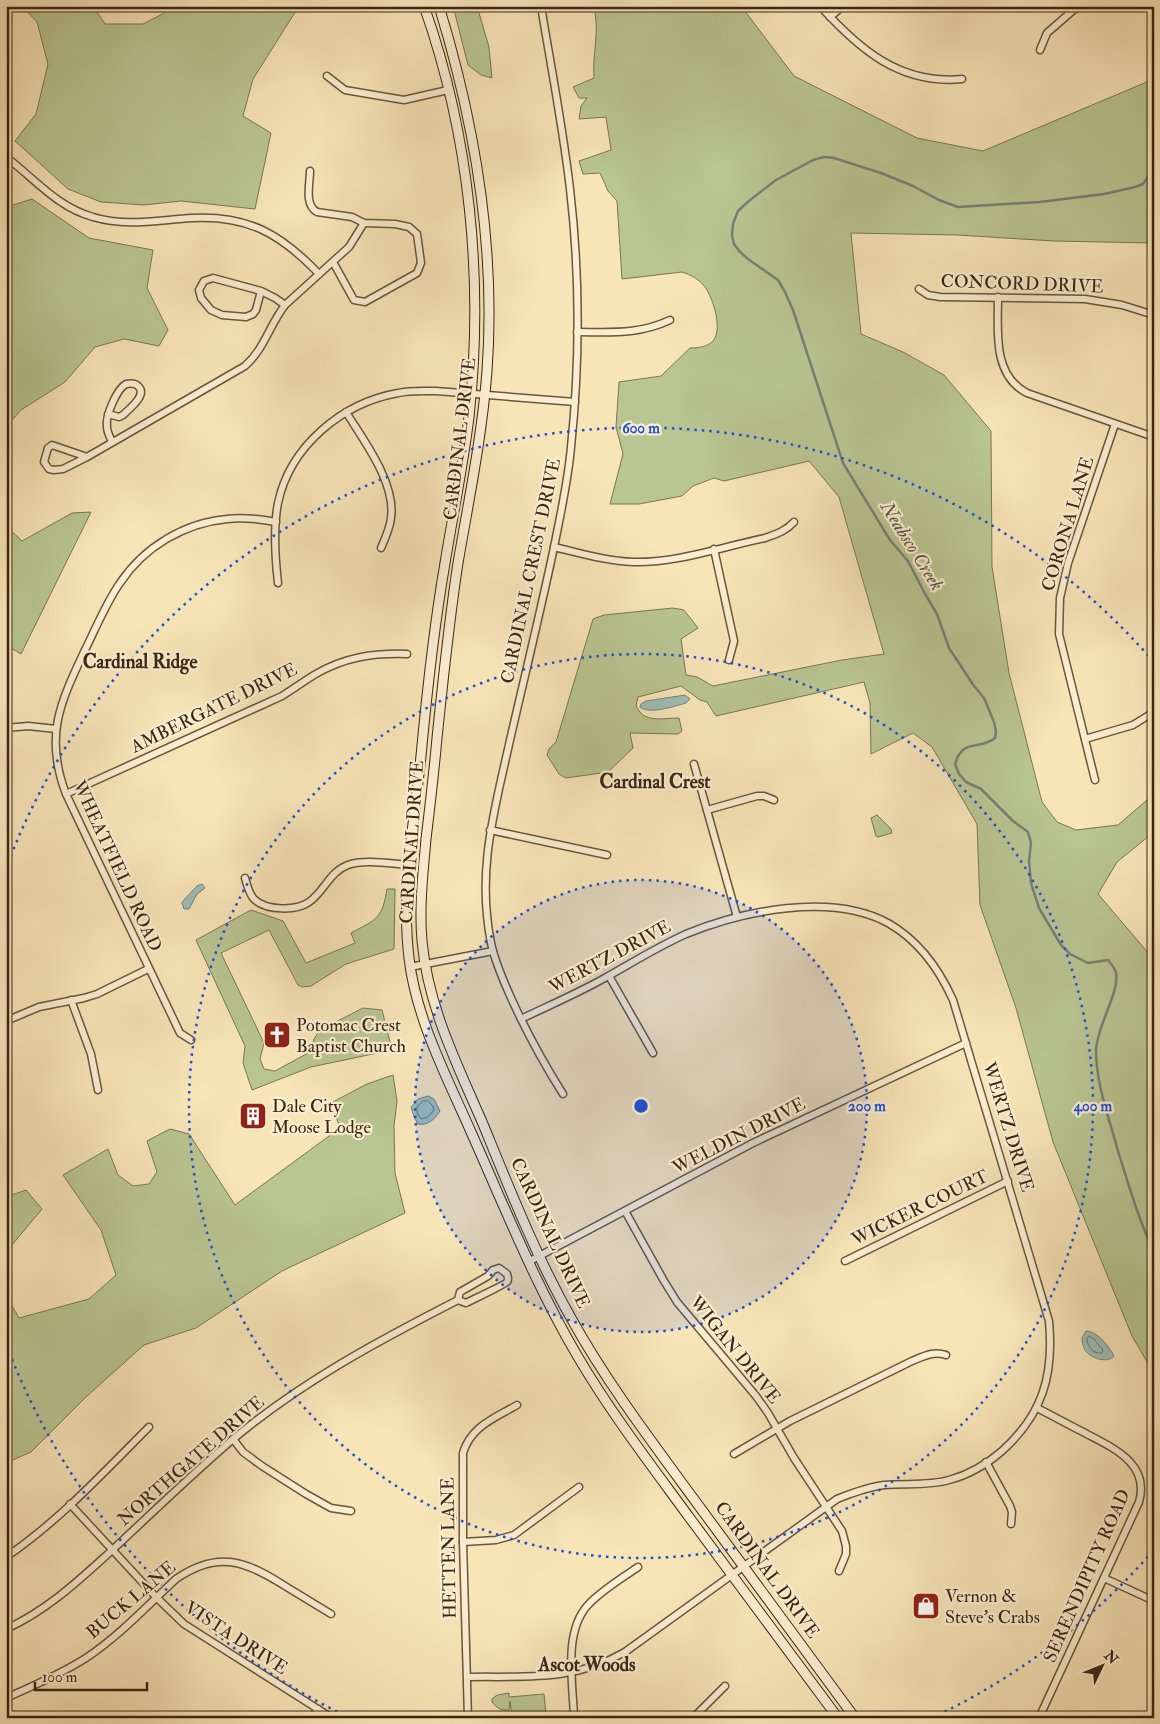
<svg xmlns="http://www.w3.org/2000/svg" width="1160" height="1724" viewBox="0 0 1160 1724" font-family="'IM FELL Double Pica',serif">
<style>
.green{fill:#b9c592;stroke:#7a7652}
.water{fill:#9fbdb6;stroke:#778175}
.lines{fill:none;stroke-linecap:round;stroke-linejoin:round}
.shore{stroke:#6c7264;stroke-width:1}
.stream{stroke:#778175;stroke-width:2.5}
.street-casing{stroke:#69563c;stroke-width:9}
.secondary-casing{stroke:#3a2613;stroke-width:11}
.street{stroke:#faeed1;stroke-width:6}
.secondary{stroke:#faeed1;stroke-width:9}
.ring{fill:none;stroke:#1d4ed8;stroke-width:2.5;stroke-dasharray:2.5 5}
.labels{text-anchor:middle;dominant-baseline:central;stroke-width:4.5;stroke-linejoin:round;paint-order:stroke}
.street-label{font-size:18px;fill:#3a2613;stroke:#faeed1}
.poi-label{font-size:18px;fill:#3a2613;stroke:#faeed1;text-anchor:start}
.water-label{font-size:19px;font-style:italic;fill:#585344;stroke:#faeed1}
.neighbourhood-label{font-size:19px;font-weight:bold;fill:#3a2613;stroke:#faeed1}
.centre{fill:#1d4ed8;stroke:#faeed1;stroke-width:2.5}
.ring-label{font-size:15px;text-anchor:middle;font-weight:bold;fill:#1d4ed8;stroke:#faeed1;stroke-width:4.5;stroke-linejoin:round;paint-order:stroke}
</style>
<rect width="100%" height="100%" fill="#f7e5b8"/>
<filter id="stains"><feTurbulence type="fractalNoise" baseFrequency=".004" numOctaves="4"/><feColorMatrix values="0 0 0 0 .2 0 0 0 0 .09 0 0 0 0 .02 0 0 0 .5 -.17"/></filter>
<radialGradient id="worn" r=".72"><stop offset=".6" stop-color="#630" stop-opacity="0"/><stop offset="1" stop-color="#630" stop-opacity=".3"/></radialGradient>
<g class="green">
<path d="M22 6H93L105 24H143L170 10 174 6H299L253 79 243 116 271 133 255 209 181 201 144 205 101 202 68 189 15 141 36 114 48 64 37 22Z"/>
<path d="M453 6H477L489 47 492 78 481 75 468 65Z"/>
<path d="M596 6H741L794 76 917 138 983 151 1154 79V243L1054 241 957 235 851 233 861 334 903 352 944 375 991 431 992 567 1009 673 1042 802 1057 822 1076 830 1118 825 1154 794V832L1117 862 1098 894 1150 955 1154 954V1374L1132 1336 1053 1142 1016 1008 980 905 977 824 932 747 913 733 871 754 870 703 864 682 716 716 707 702 700 700 681 686 638 697 636 705C643 724 662 718 679 718L682 731 678 734 630 733 633 748 608 772 566 778 559 774 547 755 549 749 556 742 593 619 604 615 673 608 684 610 698 628 681 639 686 675 697 677 713 686 842 660 884 654 839 497 809 461 724 481 714 478 693 486 682 496 639 504H610L623 454 616 427 619 382 661 376 690 348C698 348 706 347 712 342 724 331 713 298 705 287 699 279 691 275 682 272L622 279 617 201 608 191 600 173 583 174 579 161 611 150 606 117 579 119 581 106 587 98H579L573 87 594 78C592 54 600 33 594 8Z"/>
<path d="M32 199 89 238 153 250 147 288 168 330 159 346 124 339 95 347 65 382 21 410 6 427V251L12 241 10 206Z"/>
<path d="M91 512 21 654 6 645V526L22 541 72 513Z"/>
<path d="M877 815 891 829 892 833 878 837 876 836 871 818Z"/>
<path d="M387 889H395L394 949 346 964 311 986 302 987 298 985 269 930 221 953 264 1043 260 1059 264 1069 275 1071 310 1052 314 1039 320 1030 363 1008 382 1010 392 1050 311 1067 252 1090 243 1063 245 1046 196 940 251 910 283 921 306 963 355 943 351 933C377 919 382 919 387 889Z"/>
<path d="M393 1075 397 1101 394 1126 395 1173 405 1213 282 1271 196 1328 144 1345 87 1396 31 1452 6 1463V1295L19 1318 89 1299 116 1275 101 1230 63 1175 108 1149 118 1175 133 1186 149 1184 157 1172 147 1141 170 1129 189 1134 235 1205 340 1128 331 1103 367 1084Z"/>
<path d="M26 1190 42 1209 7 1251 6 1257V1197Z"/>
<path d="M509 1693V1697L544 1694 546 1715 512 1718 510 1701 509 1710C501 1711 497 1708 492 1702V1699L497 1695Z"/>
</g>
<g class="water">
<path d="M685 695 690 699 686 703C675 706 649 715 640 707L641 704 646 701Z"/>
<path d="M202 884 205 888 197 894 189 909H184L182 903 183 901 197 886Z"/>
<path d="M428 1096 434 1099 440 1111C435 1119 428 1126 418 1124L414 1117 411 1107 418 1099Z"/>
<path d="M1086 1331C1098 1331 1109 1347 1114 1356 1107 1364 1090 1358 1085 1350 1083 1346 1082 1342 1082 1338Z"/>
</g>
<g class="lines">
<g class="shore">
<path d="M428 1101 432 1105 434 1110 428 1117 421 1119 417 1113V1107L423 1101Z"/>
<path d="M1089 1336 1094 1339 1103 1350 1102 1353C1093 1354 1088 1348 1087 1339Z"/>
</g>
<path class="stream" d="M1154 168 1143 184 1135 187 1104 194 1040 202 958 207 939 200 913 186 881 173 834 158 824 157 813 160 776 180 750 200 738 211 733 224 732 236 734 244 739 251 748 259 778 280 785 292 793 310 843 463 890 540 908 561 924 592 937 614 949 648 974 686 984 698 994 722 996 732 995 738C980 751 963 737 955 764L959 774 966 782 981 789 1013 821 1028 832 1031 843 1029 861 1031 883 1039 908 1061 945 1070 954 1088 963 1108 960C1111 964 1115 968 1116 973 1120 991 1097 1026 1096 1050 1096 1084 1109 1118 1118 1151 1129 1186 1138 1218 1154 1252"/>
<g class="street-casing">
<g id="street">
<path d="M541 6C551 67 563 128 570 189 580 275 580 361 571 447 568 482 560 517 553 552 539 618 523 683 508 749 493 816 477 873 491 943 495 963 504 982 512 1000 527 1033 544 1064 563 1094"/>
<path d="M820 6C859 49 900 85 962 79"/>
<path d="M830 17 843 6"/>
<path d="M1040 50 1047 33 1078 6"/>
<path d="M327 76 345 90 404 100 448 90"/>
<path d="M6 157C35 179 57 207 93 217 126 227 158 220 192 218 248 215 281 234 319 274"/>
<path d="M310 171C310 184 304 205 317 212L352 217 364 223 395 224 409 227 417 234 421 263 417 273 365 302 354 300 333 262"/>
<path d="M919 289 928 295 940 297 1085 299 1122 305 1154 315"/>
<path d="M261 291 256 310 253 314 246 317 222 315 211 310 201 298 199 290 204 281 213 278 261 291 275 298 285 305"/>
<path d="M998 297C998 330 992 375 1027 393L1154 437"/>
<path d="M577 332C611 332 638 335 670 320"/>
<path d="M346 412C364 441 396 483 391 518 390 528 385 539 381 548"/>
<path d="M108 414 119 417 123 415C129 409 148 395 138 386 135 383 131 383 126 384 117 389 105 416 107 427 107 432 110 437 112 442"/>
<path d="M87 457 63 469 54 470 49 469 44 462 48 448 52 445 87 457 245 366C265 348 269 326 285 305L349 247 364 223"/>
<path d="M554 547C580 553 606 561 633 562 677 563 722 547 765 538 776 534 786 531 794 522"/>
<path d="M714 549 734 641 729 660"/>
<path d="M278 583C275 557 273 529 278 503 290 446 342 403 398 393 410 390 423 391 436 391L575 402"/>
<path d="M6 728 28 726 56 729"/>
<path d="M1085 739 1133 725 1154 712"/>
<path d="M694 764 737 917"/>
<path d="M1095 780 1059 634 1060 598 1068 563 1115 424"/>
<path d="M66 794 282 696C293 689 303 682 314 675 344 657 373 653 407 654"/>
<path d="M707 810 757 796H764L774 800"/>
<path d="M490 830 607 855"/>
<path d="M245 878C247 885 249 894 254 899 266 911 296 911 309 902 325 891 329 872 348 865 364 859 392 864 410 865"/>
<path d="M410 967 493 951"/>
<path d="M609 976 653 1053"/>
<path d="M71 1000 91 1054 98 1090"/>
<path d="M6 1021 39 1007 84 998 97 994 148 969"/>
<path d="M191 1040 180 1033 66 794C44 736 60 703 85 650 96 628 106 603 120 583 144 547 184 523 227 519 243 517 260 519 276 522"/>
<path d="M625 1211 664 1281 677 1302 756 1396 768 1413 794 1458 842 1531 846 1546V1554L839 1571"/>
<path d="M845 1261 1008 1181"/>
<path d="M528 1262 753 1143 966 1043"/>
<path d="M1037 1408C1053 1416 1069 1425 1085 1433 1113 1448 1150 1463 1139 1502L1039 1718"/>
<path d="M233 1439 243 1452 262 1466 306 1494 331 1508 351 1511"/>
<path d="M734 1454 790 1421 912 1361C924 1356 933 1351 946 1355"/>
<path d="M986 1462 1010 1506 1012 1512 1011 1524"/>
<path d="M70 1504 156 1597 184 1624 332 1718"/>
<path d="M463 1542 496 1540 514 1535 579 1487"/>
<path d="M6 1557C59 1521 104 1472 149 1427"/>
<path d="M1104 1578 1154 1601"/>
<path d="M6 1629C46 1611 77 1582 109 1553 150 1515 190 1476 232 1440 301 1382 378 1341 458 1300L466 1303C472 1300 506 1284 507 1282 509 1279 508 1278 507 1274L499 1268 493 1270 488 1276 460 1292 458 1300"/>
<path d="M468 1677C525 1676 573 1682 625 1652L837 1499C852 1493 868 1487 884 1485 906 1483 928 1486 949 1480 968 1475 987 1464 1002 1451 1043 1414 1054 1375 1049 1321L953 1000C939 969 918 940 888 923 831 892 742 911 686 934 657 947 630 964 603 979 576 994 548 1006 521 1019"/>
<path d="M6 1698C33 1686 61 1674 86 1658 119 1636 147 1606 176 1579 218 1550 246 1561 285 1586 300 1595 316 1605 331 1614"/>
<path d="M312 1718 318 1709"/>
<path d="M468 1718 463 1542V1453C471 1426 495 1418 517 1405"/>
<path d="M574 1718C573 1683 563 1632 588 1605 602 1590 621 1579 638 1567"/>
<path d="M693 1718 725 1686"/>
</g>
</g>
<g class="secondary-casing">
<g id="secondary">
<path d="M424 6C470 136 484 280 469 417 463 466 453 514 445 563 434 627 427 691 421 756 414 823 401 891 409 958 416 1019 447 1077 471 1132 505 1208 536 1286 578 1357 611 1413 651 1465 689 1517 739 1584 788 1651 838 1718"/>
<path d="M439 6C475 124 496 248 487 371 482 436 469 499 458 563 449 621 443 680 437 738 434 772 430 806 426 839 423 873 419 907 422 941 428 1007 457 1064 483 1124 510 1190 536 1256 571 1318 607 1383 652 1442 696 1502 749 1574 802 1646 855 1718"/>
</g>
</g>
<use href="#street" class="street"/>
<use href="#secondary" class="secondary"/>
</g>
<circle cx="641" cy="1106" r="226" fill="#1d4ed8" fill-opacity=".12"/>
<g class="ring">
<circle cx="641" cy="1106" r="226"/>
<circle cx="641" cy="1106" r="452"/>
<path d="M1153 1551A678 678 0 0 1 938 1715M344 1715A678 678 0 0 1 8 1349M8 863A678 678 0 0 1 1153 661"/>
</g>
<defs>
<g id="church-square" transform="scale(1.4375)"><rect x="-9" y="-9" width="18" height="18" rx="4" fill="#8f2418" stroke="#faeed1"/><path d="M-1.2-6h2.4v3.5h3.3v2.4h-3.3V6h-2.4V-.1h-3.3v-2.4h3.3Z" fill="#fff"/></g>
<g id="building-square" transform="scale(1.4375)"><rect x="-9" y="-9" width="18" height="18" rx="4" fill="#8f2418" stroke="#faeed1"/><path d="M-4-6H4V6H1V3H-1V6H-4ZM-2.5-4.3h1.7v1.8h-1.7ZM.8-4.3h1.7v1.8H.8ZM-2.5-1h1.7V.8h-1.7ZM.8-1h1.7V.8H.8Z" fill="#fff"/></g>
<g id="shop-square" transform="scale(1.4375)"><rect x="-9" y="-9" width="18" height="18" rx="4" fill="#8f2418" stroke="#faeed1"/><path d="M-5-2.5h2.3a2.7 3.5 0 0 1 5.4 0H5L5.5 6h-11ZM-1.5-2.5h3a1.5 2.3 0 0 0-3 0Z" fill="#fff"/></g>
</defs>
<g fill-rule="evenodd">
<use href="#church-square" x="277" y="1035"/>
<use href="#building-square" x="253" y="1116"/>
<use href="#shop-square" x="926" y="1606"/>
</g>
<g class="labels">
<g class="street-label">
<text transform="translate(1022 284) rotate(2)">CONCORD DRIVE</text>
<text transform="translate(460 439) rotate(-83)">CARDINAL DRIVE</text>
<text transform="translate(1068 524) rotate(-73)">CORONA LANE</text>
<text transform="translate(531 571) rotate(-78)">CARDINAL CREST DRIVE</text>
<text transform="translate(214 708) rotate(-26)">AMBERGATE DRIVE</text>
<text transform="translate(412 842) rotate(-86)">CARDINAL DRIVE</text>
<text transform="translate(117 866) rotate(65)">WHEATFIELD ROAD</text>
<text transform="translate(610 957) rotate(-28)">WERTZ DRIVE</text>
<text transform="translate(1008 1127) rotate(73)">WERTZ DRIVE</text>
<text transform="translate(739 1136) rotate(-27)">WELDIN DRIVE</text>
<text transform="translate(920 1208) rotate(-26)">WICKER COURT</text>
<text transform="translate(550 1233) rotate(65)">CARDINAL DRIVE</text>
<text transform="translate(735 1350) rotate(51)">WIGAN DRIVE</text>
<text transform="translate(191 1461) rotate(-41)">NORTHGATE DRIVE</text>
<text transform="translate(449 1548) rotate(-91)">HETTEN LANE</text>
<text transform="translate(767 1570) rotate(54)">CARDINAL DRIVE</text>
<text transform="translate(1087 1576) rotate(-66)">SERENDIPITY ROAD</text>
<text transform="translate(131 1600) rotate(-40)">BUCK LANE</text>
<text transform="translate(236 1638) rotate(33)">VISTA DRIVE</text>
</g>
<g class="poi-label">
<text x="296" y="1025">Potomac Crest<tspan x="296" dy="21">Baptist Church</tspan></text>
<text x="272" y="1106">Dale City<tspan x="272" dy="21">Moose Lodge</tspan></text>
<text x="945" y="1596">Vernon &amp;<tspan x="945" dy="21">Steve's Crabs</tspan></text>
</g>
<g class="water-label">
<text transform="translate(912 546) rotate(58)">Neabsco Creek</text>
</g>
<g class="neighbourhood-label">
<text x="140" y="662">Cardinal Ridge</text>
<text x="655" y="782">Cardinal Crest</text>
<text x="587" y="1665">Ascot Woods</text>
</g>
</g>
<circle cx="641" cy="1106" r="8" class="centre"/>
<g class="ring-label">
<text x="641" y="433">600 m</text>
<text x="867" y="1111">200 m</text>
<text x="1093" y="1111">400 m</text>
</g>
<rect width="1160" height="1724" fill="none" stroke="#f7e5b8" stroke-width="25"/>
<rect x="8" y="8" width="1145" height="1709" fill="none" stroke="#3a2613" stroke-width="2.5"/>
<rect x="12" y="12" width="1135" height="1699" fill="none" stroke="#3a2613"/>
<g transform="translate(1102 1666) rotate(47)" stroke="#faeed1" stroke-width="4" paint-order="stroke">
<path d="M0-4L9 19L0 12L-9 19Z" fill="#3a2613"/>
<text y="-8" font-size="14" font-weight="bold" text-anchor="middle" fill="#3a2613">N</text>
</g>
<path d="M35 1682v8h112v-8" fill="none" stroke="#3a2613" stroke-width="2.5"/>
<text x="42" y="1682" font-size="15" fill="#3a2613" stroke="#faeed1" stroke-width="4" paint-order="stroke">100 m</text>
<rect width="100%" height="100%" filter="url(#stains)"/>
<rect width="100%" height="100%" fill="url(#worn)"/>
</svg>
